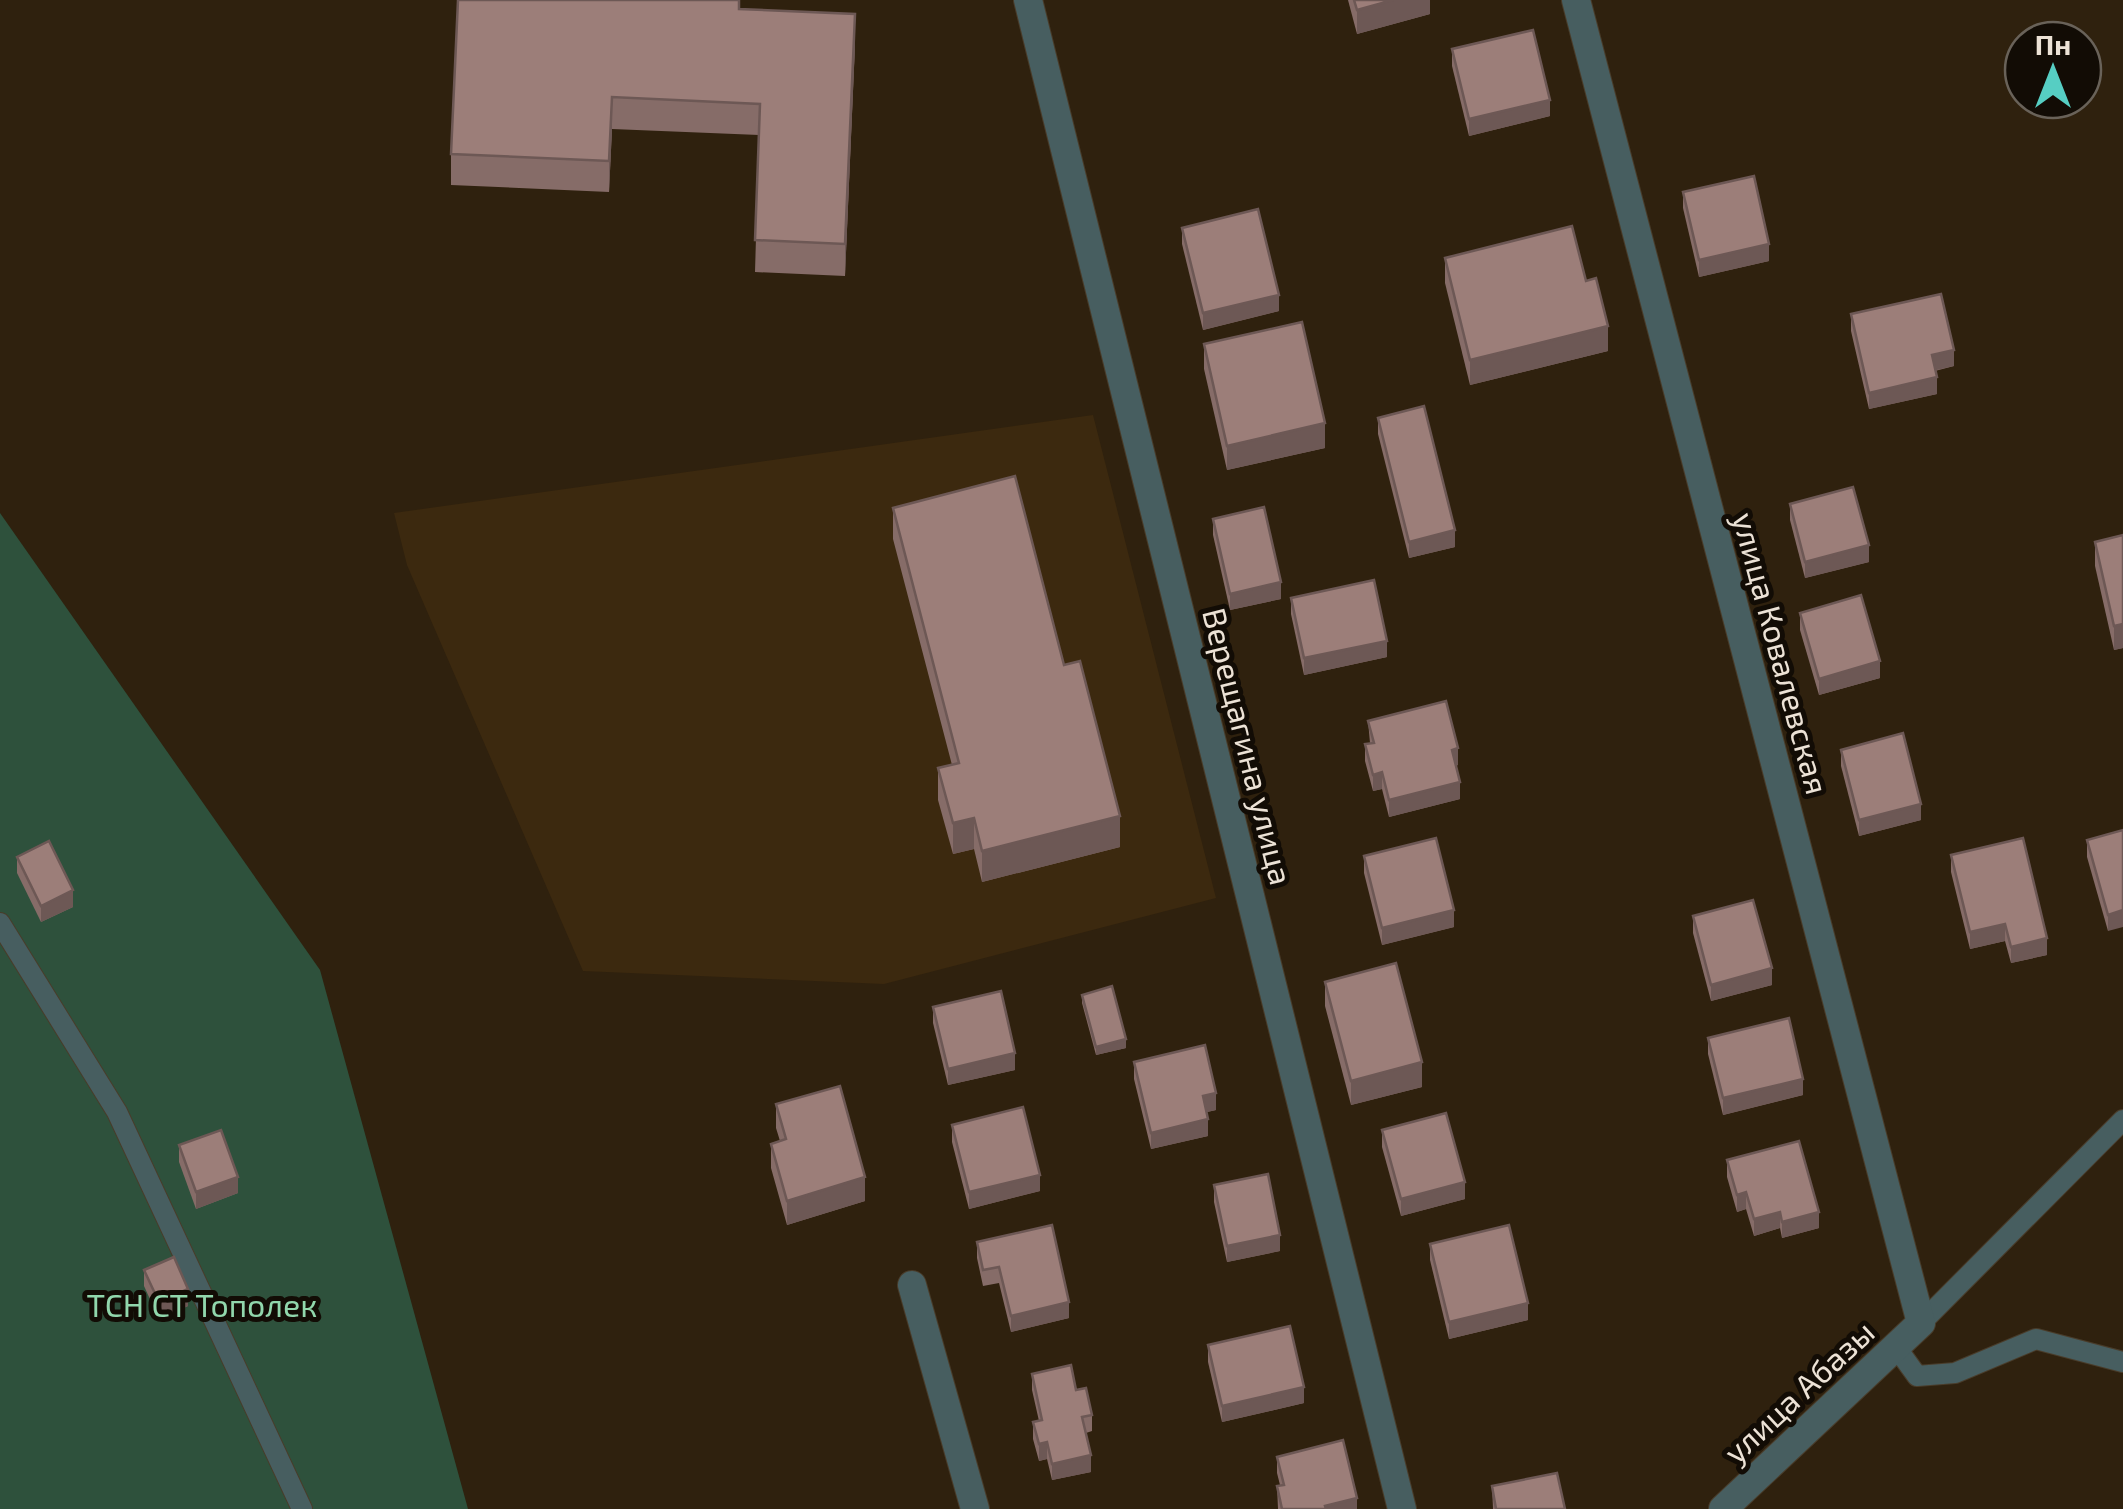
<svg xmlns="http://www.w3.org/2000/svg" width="2123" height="1509" viewBox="0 0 2123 1509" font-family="'Exo 2',sans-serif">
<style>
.built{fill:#3c290f}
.green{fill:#2e513c}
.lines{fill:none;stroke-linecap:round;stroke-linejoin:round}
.service-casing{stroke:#493c2a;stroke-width:22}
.minor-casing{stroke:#493c2a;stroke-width:30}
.service{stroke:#475e60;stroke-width:20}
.minor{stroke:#475e60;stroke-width:28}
.wall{fill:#866c68}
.shaded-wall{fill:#6d5855}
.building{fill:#9c7e79;stroke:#6d5855;stroke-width:2.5}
.labels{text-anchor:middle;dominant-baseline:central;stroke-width:10;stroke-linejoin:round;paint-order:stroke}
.street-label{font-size:32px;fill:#ece2d6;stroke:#120c05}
.park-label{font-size:32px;fill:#91d7ac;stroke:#120c05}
</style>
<rect width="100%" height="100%" fill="#2f210e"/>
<path class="built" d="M1093 415 1216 898 884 984 583 971 407 565 394 513Z"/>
<path class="green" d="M0 513 320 970 468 1509H0Z"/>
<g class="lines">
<g class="service-casing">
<g id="service">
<path d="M0 923 117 1112 302 1509"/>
<path d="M1921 1323 2123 1120"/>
<path d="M1896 1347 1917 1376 1955 1373 2036 1339 2123 1362"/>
</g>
</g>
<g class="minor-casing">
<g id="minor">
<path d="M1028 0 1402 1509"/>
<path d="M1576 0 1921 1323 1723 1509"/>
<path d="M912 1285 975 1509"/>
</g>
</g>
<use href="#service" class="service"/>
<use href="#minor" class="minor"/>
</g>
<g class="wall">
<path d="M1348 0H1430V14L1357 34Z"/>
<path d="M740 9 855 45 845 276 755 272 759 135 612 129 609 192 451 185V154Z"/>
<path d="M1452 49 1550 116 1469 136 1452 66Z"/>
<path d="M1683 192 1769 261 1699 277 1683 208Z"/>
<path d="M1182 228 1279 311 1203 330 1182 244Z"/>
<path d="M1445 258 1608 351 1470 385 1445 283Z"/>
<path d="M1851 314 1954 366 1935 371 1937 394 1869 409 1851 331Z"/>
<path d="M1204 344 1325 448 1227 470 1204 369Z"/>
<path d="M1378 418 1455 547 1409 558 1378 434Z"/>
<path d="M1790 504 1869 562 1805 578 1790 520Z"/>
<path d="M893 508 1064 665 1120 847 982 882 974 849 953 854 938 800V768L952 765 893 539Z"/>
<path d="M1213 519 1281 599 1230 610 1213 535Z"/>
<path d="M2123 535V648L2114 650 2095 566V542Z"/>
<path d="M1291 598 1387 657 1304 675 1291 614Z"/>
<path d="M1800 613 1880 678 1819 695 1800 630Z"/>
<path d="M1368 721 1458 765 1455 766 1460 799 1389 817 1382 789 1373 791 1365 761V744L1370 743Z"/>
<path d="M1841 750 1921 820 1859 836 1841 766Z"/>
<path d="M2123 830 2108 931 2087 857V840Z"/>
<path d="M1951 855 2047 955 2011 963 2005 941 1970 949 1951 872Z"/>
<path d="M1364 856 1454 927 1382 945 1364 873Z"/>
<path d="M17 857 73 907 41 922 17 873Z"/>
<path d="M1693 916 1772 985 1711 1001 1693 933Z"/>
<path d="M1325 982 1422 1087 1351 1105 1325 1006Z"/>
<path d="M1082 995 1126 1048 1096 1055 1082 1003Z"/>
<path d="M933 1007 1015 1070 948 1085 933 1023Z"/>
<path d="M1708 1038 1803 1095 1723 1115 1708 1054Z"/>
<path d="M1134 1062 1216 1110 1207 1112 1208 1136 1151 1149 1134 1079Z"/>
<path d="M776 1104 865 1201 787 1225 771 1168V1144L780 1141 776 1128Z"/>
<path d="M952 1125 1040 1191 969 1209 952 1142Z"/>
<path d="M1382 1130 1465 1199 1401 1216 1382 1147Z"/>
<path d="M179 1145 238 1193 196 1209 179 1162Z"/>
<path d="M1727 1160 1819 1228 1782 1238 1780 1228 1754 1236 1746 1209 1737 1212 1727 1177Z"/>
<path d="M1214 1185 1280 1251 1227 1262 1214 1202Z"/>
<path d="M977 1242 1069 1318 1011 1332 999 1283 983 1286 977 1258Z"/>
<path d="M1430 1244 1528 1320 1449 1339 1430 1260Z"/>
<path d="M144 1270 188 1306 159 1319 144 1286Z"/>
<path d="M1208 1345 1304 1403 1222 1422 1208 1362Z"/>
<path d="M1032 1374 1076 1390 1092 1415V1431L1086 1433 1091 1472 1052 1480 1047 1459 1039 1461 1033 1439V1422L1039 1421 1032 1390Z"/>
<path d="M1277 1457 1357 1509H1278L1277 1486 1280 1485 1277 1473Z"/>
<path d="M1492 1486 1565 1509H1493Z"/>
</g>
<g class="shaded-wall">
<path d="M1393 0H1430V14L1357 34V10Z"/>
<path d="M855 14V45L845 276V244Z"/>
<path d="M612 97V129L609 192V161Z"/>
<path d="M1550 100V116L1469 136V119Z"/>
<path d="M1769 244V261L1699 277V260Z"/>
<path d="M1279 295V311L1203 330V313Z"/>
<path d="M1608 326V351L1470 385V360Z"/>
<path d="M1954 350V366L1932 371V355Z"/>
<path d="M1937 377V394L1869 409V393Z"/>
<path d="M1325 423V448L1227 470V446Z"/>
<path d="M1455 530V547L1409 558V542Z"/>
<path d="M1869 545V562L1805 578V562Z"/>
<path d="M1281 582V599L1230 610V594Z"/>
<path d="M2123 624V648L2114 650V626Z"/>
<path d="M1387 641V657L1304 675V658Z"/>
<path d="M1880 661V678L1819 695V679Z"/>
<path d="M1458 748V765L1452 767V750Z"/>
<path d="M1382 772V789L1373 791V775Z"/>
<path d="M1460 782V799L1389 817V800Z"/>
<path d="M1921 804V820L1859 836V820Z"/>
<path d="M1120 816V847L982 882V851Z"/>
<path d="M974 818V849L953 854V823Z"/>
<path d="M73 890V907L41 922V906Z"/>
<path d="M1454 910V927L1382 945V928Z"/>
<path d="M2123 910V927L2108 931V915Z"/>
<path d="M2005 924V941L1970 949V932Z"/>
<path d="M2047 938V955L2011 963V947Z"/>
<path d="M1772 968V985L1711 1001V985Z"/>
<path d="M1126 1039V1048L1096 1055V1047Z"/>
<path d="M1015 1053V1070L948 1085V1069Z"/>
<path d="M1422 1062V1087L1351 1105V1081Z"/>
<path d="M1803 1079V1095L1723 1115V1098Z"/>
<path d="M1216 1093V1110L1203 1113V1096Z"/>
<path d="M1208 1119V1136L1151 1149V1133Z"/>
<path d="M1040 1175V1191L969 1209V1192Z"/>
<path d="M238 1177V1193L196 1209V1192Z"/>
<path d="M865 1177V1201L787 1225V1201Z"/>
<path d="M1465 1182V1199L1401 1216V1199Z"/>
<path d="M1746 1192V1209L1737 1212V1195Z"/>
<path d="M1780 1212V1228L1754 1236V1219Z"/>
<path d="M1819 1212V1228L1782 1238V1222Z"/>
<path d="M1280 1235V1251L1227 1262V1246Z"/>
<path d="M188 1289V1306L159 1319V1302Z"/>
<path d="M1069 1302V1318L1011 1332V1316Z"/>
<path d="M1528 1303V1320L1449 1339V1322Z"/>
<path d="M1304 1387V1403L1222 1422V1406Z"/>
<path d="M1047 1442V1459L1039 1461V1444Z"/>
<path d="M1091 1455V1472L1052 1480V1464Z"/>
<path d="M1357 1498V1509H1325V1506Z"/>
</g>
<g class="building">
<path d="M458 0H739V9L855 14 845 244 755 240 760 104 612 97 609 161 451 154Z"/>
<path d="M1354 0H1393L1357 10Z"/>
<path d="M1533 30 1550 100 1469 119 1452 49Z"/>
<path d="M1754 176 1769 244 1699 260 1683 192Z"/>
<path d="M1258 209 1279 295 1203 313 1182 228Z"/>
<path d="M1572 226 1586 281 1596 278 1608 326 1470 360 1445 258Z"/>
<path d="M1941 294 1954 350 1932 355 1937 377 1869 393 1851 314Z"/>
<path d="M1302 322 1325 423 1227 446 1204 344Z"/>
<path d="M1424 406 1455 530 1409 542 1378 418Z"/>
<path d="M1015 476 1064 665 1080 661 1120 816 982 851 974 818 953 823 938 768 959 763 893 508Z"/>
<path d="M1853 487 1869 545 1805 562 1790 504Z"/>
<path d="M1264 507 1281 582 1230 594 1213 519Z"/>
<path d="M2123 535V624L2114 626 2095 542Z"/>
<path d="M1374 580 1387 641 1304 658 1291 598Z"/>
<path d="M1861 595 1880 661 1819 679 1800 613Z"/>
<path d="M1446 701 1458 748 1452 750 1460 782 1389 800 1382 772 1373 775 1365 744 1374 743 1368 721Z"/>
<path d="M1903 733 1921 804 1859 820 1841 750Z"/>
<path d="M2123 830V910L2108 915 2087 840Z"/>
<path d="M1436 838 1454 910 1382 928 1364 856Z"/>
<path d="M2023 838 2047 938 2011 947 2005 924 1970 932 1951 855Z"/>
<path d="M49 841 73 890 41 906 17 857Z"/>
<path d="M1753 900 1772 968 1711 985 1693 916Z"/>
<path d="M1396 963 1422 1062 1351 1081 1325 982Z"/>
<path d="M1112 986 1126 1039 1096 1047 1082 995Z"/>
<path d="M1001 991 1015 1053 948 1069 933 1007Z"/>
<path d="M1789 1018 1803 1079 1723 1098 1708 1038Z"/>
<path d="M1205 1045 1216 1093 1203 1096 1208 1119 1151 1133 1134 1062Z"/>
<path d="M840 1086 865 1177 787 1201 771 1144 786 1139 776 1104Z"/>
<path d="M1023 1107 1040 1175 969 1192 952 1125Z"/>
<path d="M1446 1113 1465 1182 1401 1199 1382 1130Z"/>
<path d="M221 1130 238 1177 196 1192 179 1145Z"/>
<path d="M1799 1141 1819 1212 1782 1222 1780 1212 1754 1219 1746 1192 1737 1195 1727 1160Z"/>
<path d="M1268 1174 1280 1235 1227 1246 1214 1185Z"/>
<path d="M1052 1225 1069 1302 1011 1316 999 1267 983 1270 977 1242Z"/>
<path d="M1509 1225 1528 1303 1449 1322 1430 1244Z"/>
<path d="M174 1257 188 1289 159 1302 144 1270Z"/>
<path d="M1290 1326 1304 1387 1222 1406 1208 1345Z"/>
<path d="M1071 1365 1076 1390 1086 1388 1092 1415 1082 1417 1091 1455 1052 1464 1047 1442 1039 1444 1033 1422 1042 1420 1032 1374Z"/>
<path d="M1343 1440 1357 1498 1325 1506 1326 1509H1282L1277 1486 1284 1485 1277 1457Z"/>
<path d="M1557 1473 1565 1509H1496L1492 1486Z"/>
</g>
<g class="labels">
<g class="street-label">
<text transform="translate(1782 653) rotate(75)">улица Ковалевская</text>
<text transform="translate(1249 746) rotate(76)">Верещагина улица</text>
<text transform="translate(1798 1391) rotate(-43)">улица Абазы</text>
</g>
<g class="park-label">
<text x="202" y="1304">ТСН СТ Тополек</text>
</g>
</g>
<g transform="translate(2053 70)"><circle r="48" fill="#120c05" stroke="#696259" stroke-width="2.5"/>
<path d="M0-8L18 38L0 25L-18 38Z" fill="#56cec3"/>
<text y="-15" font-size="28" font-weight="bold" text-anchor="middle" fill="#ece2d6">Пн</text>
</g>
</svg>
